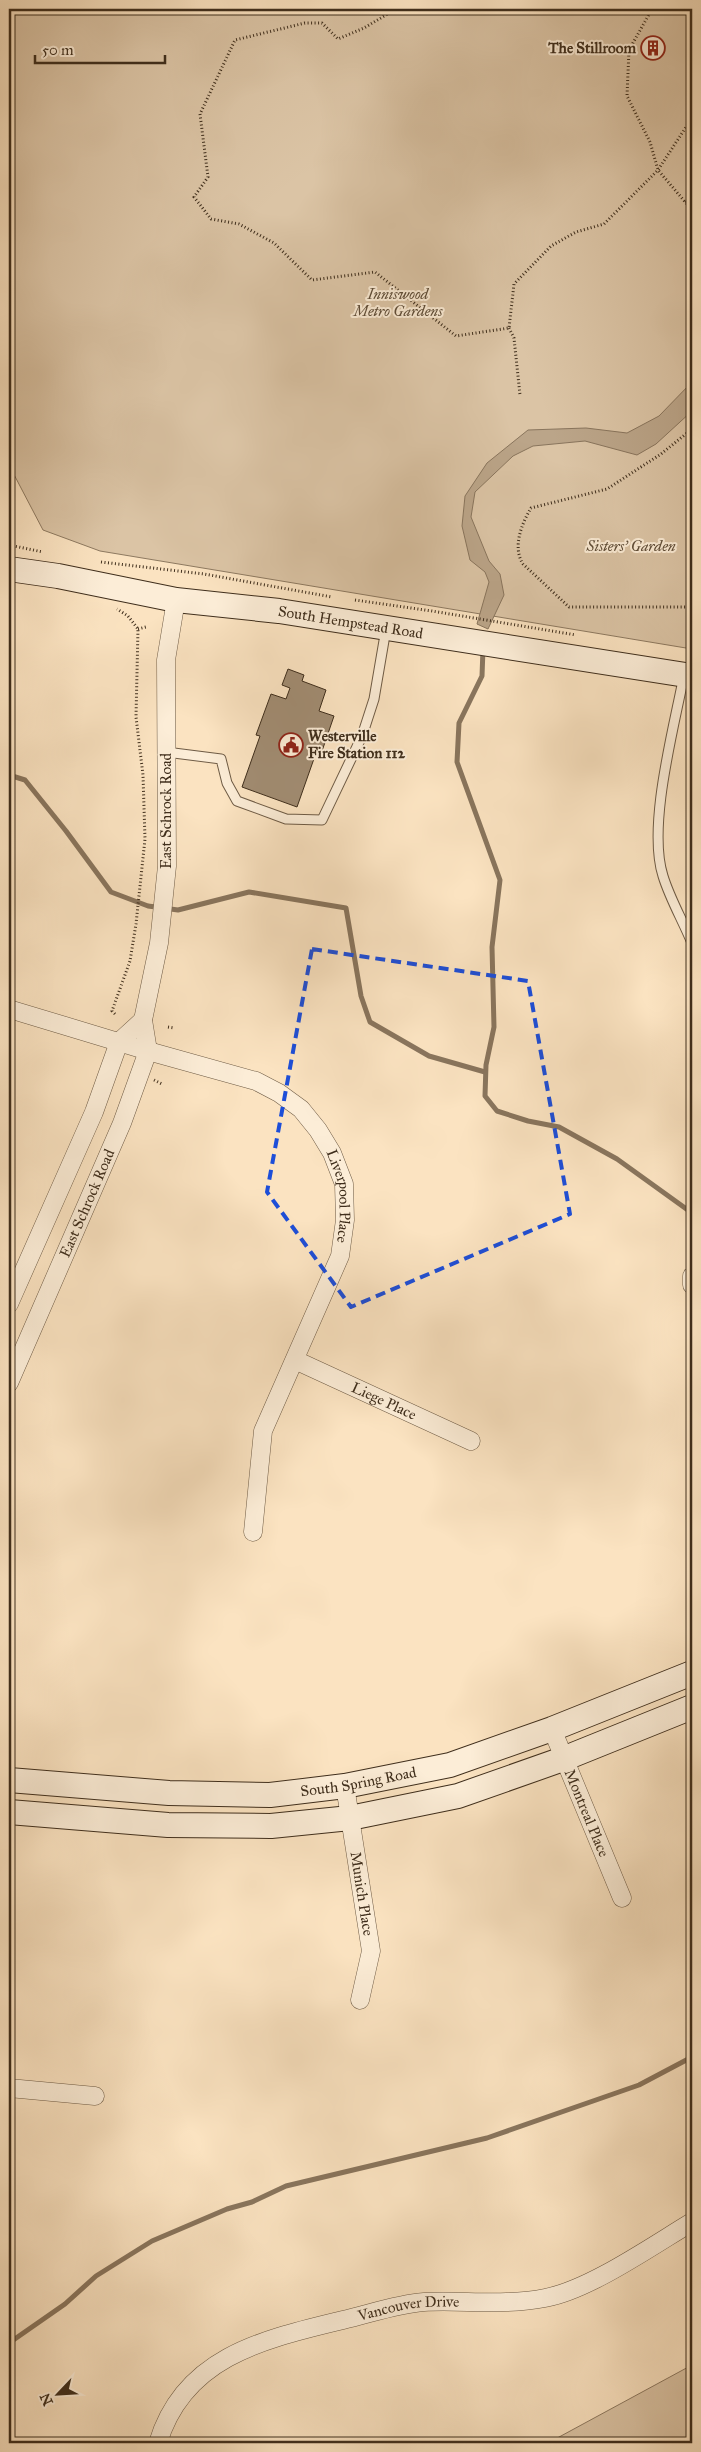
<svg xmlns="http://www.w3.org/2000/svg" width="701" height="2452" viewBox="0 0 701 2452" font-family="'IM FELL Great Primer',serif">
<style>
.green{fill:#dbc4a5;stroke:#8d7960}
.water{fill:#bba589;stroke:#89755d}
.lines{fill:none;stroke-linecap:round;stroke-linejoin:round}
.stream{stroke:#89755d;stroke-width:5}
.building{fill:#a18c72;stroke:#3f2e1c}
.lane-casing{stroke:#6e5b45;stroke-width:11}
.street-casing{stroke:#6e5b45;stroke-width:19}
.secondary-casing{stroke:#3f2e1c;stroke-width:26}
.path{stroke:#3f2e1c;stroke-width:3;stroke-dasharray:1 2.5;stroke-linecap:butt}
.lane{stroke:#fcedd7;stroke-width:9}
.street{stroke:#fcedd7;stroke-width:18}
.secondary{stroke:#fcedd7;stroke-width:24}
.marked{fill:none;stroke:#1d4ed8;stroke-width:4;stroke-dasharray:10 6;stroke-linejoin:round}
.labels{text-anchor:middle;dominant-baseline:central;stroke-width:4;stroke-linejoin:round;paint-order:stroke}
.poi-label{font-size:15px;font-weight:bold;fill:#3f2e1c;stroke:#fcedd7;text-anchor:end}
.park-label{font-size:15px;font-style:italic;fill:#5e4c37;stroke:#fcedd7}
.street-label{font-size:15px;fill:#3f2e1c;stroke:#fcedd7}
</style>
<rect width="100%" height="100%" fill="#fbe3c1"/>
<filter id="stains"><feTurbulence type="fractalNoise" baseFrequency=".004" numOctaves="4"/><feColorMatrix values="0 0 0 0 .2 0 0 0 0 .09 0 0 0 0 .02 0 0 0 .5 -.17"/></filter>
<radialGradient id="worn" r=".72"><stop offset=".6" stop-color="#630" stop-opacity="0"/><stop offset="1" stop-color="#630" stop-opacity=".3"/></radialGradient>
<g class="green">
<path d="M9 9H692V649L100 551 43 530 9 465Z"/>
<path d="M692 2365V2443H548Z"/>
</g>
<path class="water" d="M692 382V411L656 444 637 455 585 441 533 446 513 456 475 492 471 517 489 561 500 574 504 595 488 629 477 624 489 582 485 572 470 560 462 526 465 496 487 463 528 430 586 428 627 433 659 416Z"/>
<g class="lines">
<g class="stream">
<path d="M483 649 482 676 459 723 457 762 500 880 492 947 494 1027 486 1065 485 1096 497 1111 528 1121 559 1127 617 1159 692 1213"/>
<path d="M9 775 25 780 66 831 111 892 148 906 178 910 249 892 346 908 361 996 370 1022 429 1056 485 1072"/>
<path d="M9 2343 65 2304 96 2276 152 2241 227 2209 252 2202 286 2186 487 2138 639 2085 692 2057"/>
</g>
</g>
<g class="building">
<path d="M652 43 656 44 658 49 654 53 649 52 648 47Z"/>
<path d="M288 669 304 675 302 681 326 690 319 711 334 716 321 754 316 753 297 807 242 787 260 736 256 735 271 694 286 699 290 688 282 685Z"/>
</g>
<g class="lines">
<g class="lane-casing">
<g id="lane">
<path d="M684 675C674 728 647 826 663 876 670 899 683 921 692 943"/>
<path d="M166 752 221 759 227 783 237 801 286 819 322 820 362 736 374 699 386 629"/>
</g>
</g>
<g class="street-casing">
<g id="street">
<path id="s1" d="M9 1009 148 1051 256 1081 279 1093 301 1109 318 1130 332 1153 344 1184 345 1220 340 1256 263 1431 253 1532"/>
<path d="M692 1276V1285"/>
<path d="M9 1304 94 1112 119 1042 143 1020"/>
<path id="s2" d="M295 1360 471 1441"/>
<path id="s3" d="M9 1383 122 1123 148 1051 143 1020 159 943 167 866 166 660 176 600"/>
<path id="s4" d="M552 1729 622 1898"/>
<path id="s5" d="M345 1786 371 1951 360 2000"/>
<path d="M9 2088 95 2096"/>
<path id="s6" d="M158 2443C184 2356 265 2339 343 2320 369 2314 397 2304 424 2302 464 2300 505 2306 545 2298 589 2290 652 2246 692 2222"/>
</g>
</g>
<g class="secondary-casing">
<g id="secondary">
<path id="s7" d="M9 569 58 576 176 600 279 611 692 676"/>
<path id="s8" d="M9 1780 169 1793 270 1795 345 1786 450 1765 552 1729 692 1673"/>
<path d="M9 1812 168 1825 271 1826 350 1818 458 1796 563 1759 692 1707"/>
</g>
</g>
<g class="path">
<path d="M396 9 364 28 338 39 322 23H305L235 40 200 114 208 177 194 197 211 219 239 224 274 243 312 280 375 272 456 336 509 328 514 284 551 246 576 232 604 224 658 170 688 124 692 122"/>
<path d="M652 9 629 50 627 96 650 142 658 170 692 210"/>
<path d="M685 202 692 197"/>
<path d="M509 328 514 338 520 395"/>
<path d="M692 429 661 454 607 489 531 508C522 523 512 547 523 564L569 607H692"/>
<path d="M9 545 43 552"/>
<path d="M101 562 204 574 332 597"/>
<path d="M355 600 432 611 576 635"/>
<path d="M138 629 146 627"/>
<path d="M115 1014 112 1011 130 961 136 924 145 839 143 775 136 717 138 629 128 616 117 609"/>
<path d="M168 1027 174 1028"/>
<path d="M154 1080 162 1084"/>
</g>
<use href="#lane" class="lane"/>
<use href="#street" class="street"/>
<use href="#secondary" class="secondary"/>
</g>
<path class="marked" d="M312 949 528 981 570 1214 351 1307 267 1192Z"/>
<defs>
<g id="building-ring" transform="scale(1.25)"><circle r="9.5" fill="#fcedd7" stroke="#8f2418" stroke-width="1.5"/><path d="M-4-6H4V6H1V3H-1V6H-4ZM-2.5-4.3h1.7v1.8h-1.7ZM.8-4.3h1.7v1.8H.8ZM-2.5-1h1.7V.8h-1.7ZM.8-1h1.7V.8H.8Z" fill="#8f2418"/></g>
<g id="civic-ring" transform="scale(1.25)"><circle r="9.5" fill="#fcedd7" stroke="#8f2418" stroke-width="1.5"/><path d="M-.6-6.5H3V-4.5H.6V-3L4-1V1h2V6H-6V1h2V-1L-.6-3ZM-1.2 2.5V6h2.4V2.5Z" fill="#8f2418"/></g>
</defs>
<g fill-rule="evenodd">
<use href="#building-ring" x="653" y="48"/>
<use href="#civic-ring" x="291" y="745"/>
</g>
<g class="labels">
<g class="poi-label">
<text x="636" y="48">The Stillroom</text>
<text x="308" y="736" text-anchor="start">Westerville<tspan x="308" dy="17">Fire Station 112</tspan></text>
</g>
<g class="park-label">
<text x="398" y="294">Inniswood<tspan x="398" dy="17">Metro Gardens</tspan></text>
<text x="631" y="546">Sisters' Garden</text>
</g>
<g class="street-label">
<text stroke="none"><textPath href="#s7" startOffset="346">South Hempstead Road</textPath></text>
<text transform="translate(166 811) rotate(-90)">East Schrock Road</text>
<text stroke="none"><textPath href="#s1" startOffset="409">Liverpool Place</textPath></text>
<text stroke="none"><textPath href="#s3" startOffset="196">East Schrock Road</textPath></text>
<text stroke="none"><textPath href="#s2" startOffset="98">Liege Place</textPath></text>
<text stroke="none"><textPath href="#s8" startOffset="351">South Spring Road</textPath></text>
<text stroke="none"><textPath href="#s4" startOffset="91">Montreal Place</textPath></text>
<text stroke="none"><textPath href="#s5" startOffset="109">Munich Place</textPath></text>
<text stroke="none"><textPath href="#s6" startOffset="302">Vancouver Drive</textPath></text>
</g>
</g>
<rect width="701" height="2452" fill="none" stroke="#fbe3c1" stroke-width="30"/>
<rect x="10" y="10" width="681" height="2432" fill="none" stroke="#3f2e1c" stroke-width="2.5"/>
<rect x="15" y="15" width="671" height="2422" fill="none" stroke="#3f2e1c"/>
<g transform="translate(58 2394) rotate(245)" stroke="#fcedd7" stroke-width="4" paint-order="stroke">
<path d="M0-4L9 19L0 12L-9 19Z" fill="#3f2e1c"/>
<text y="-8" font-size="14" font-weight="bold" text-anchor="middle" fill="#3f2e1c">N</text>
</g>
<path d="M35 55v8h130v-8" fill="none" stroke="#3f2e1c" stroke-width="2.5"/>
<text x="42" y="55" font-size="15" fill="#3f2e1c" stroke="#fcedd7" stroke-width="4" paint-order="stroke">50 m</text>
<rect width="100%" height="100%" filter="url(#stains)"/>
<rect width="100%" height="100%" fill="url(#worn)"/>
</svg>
